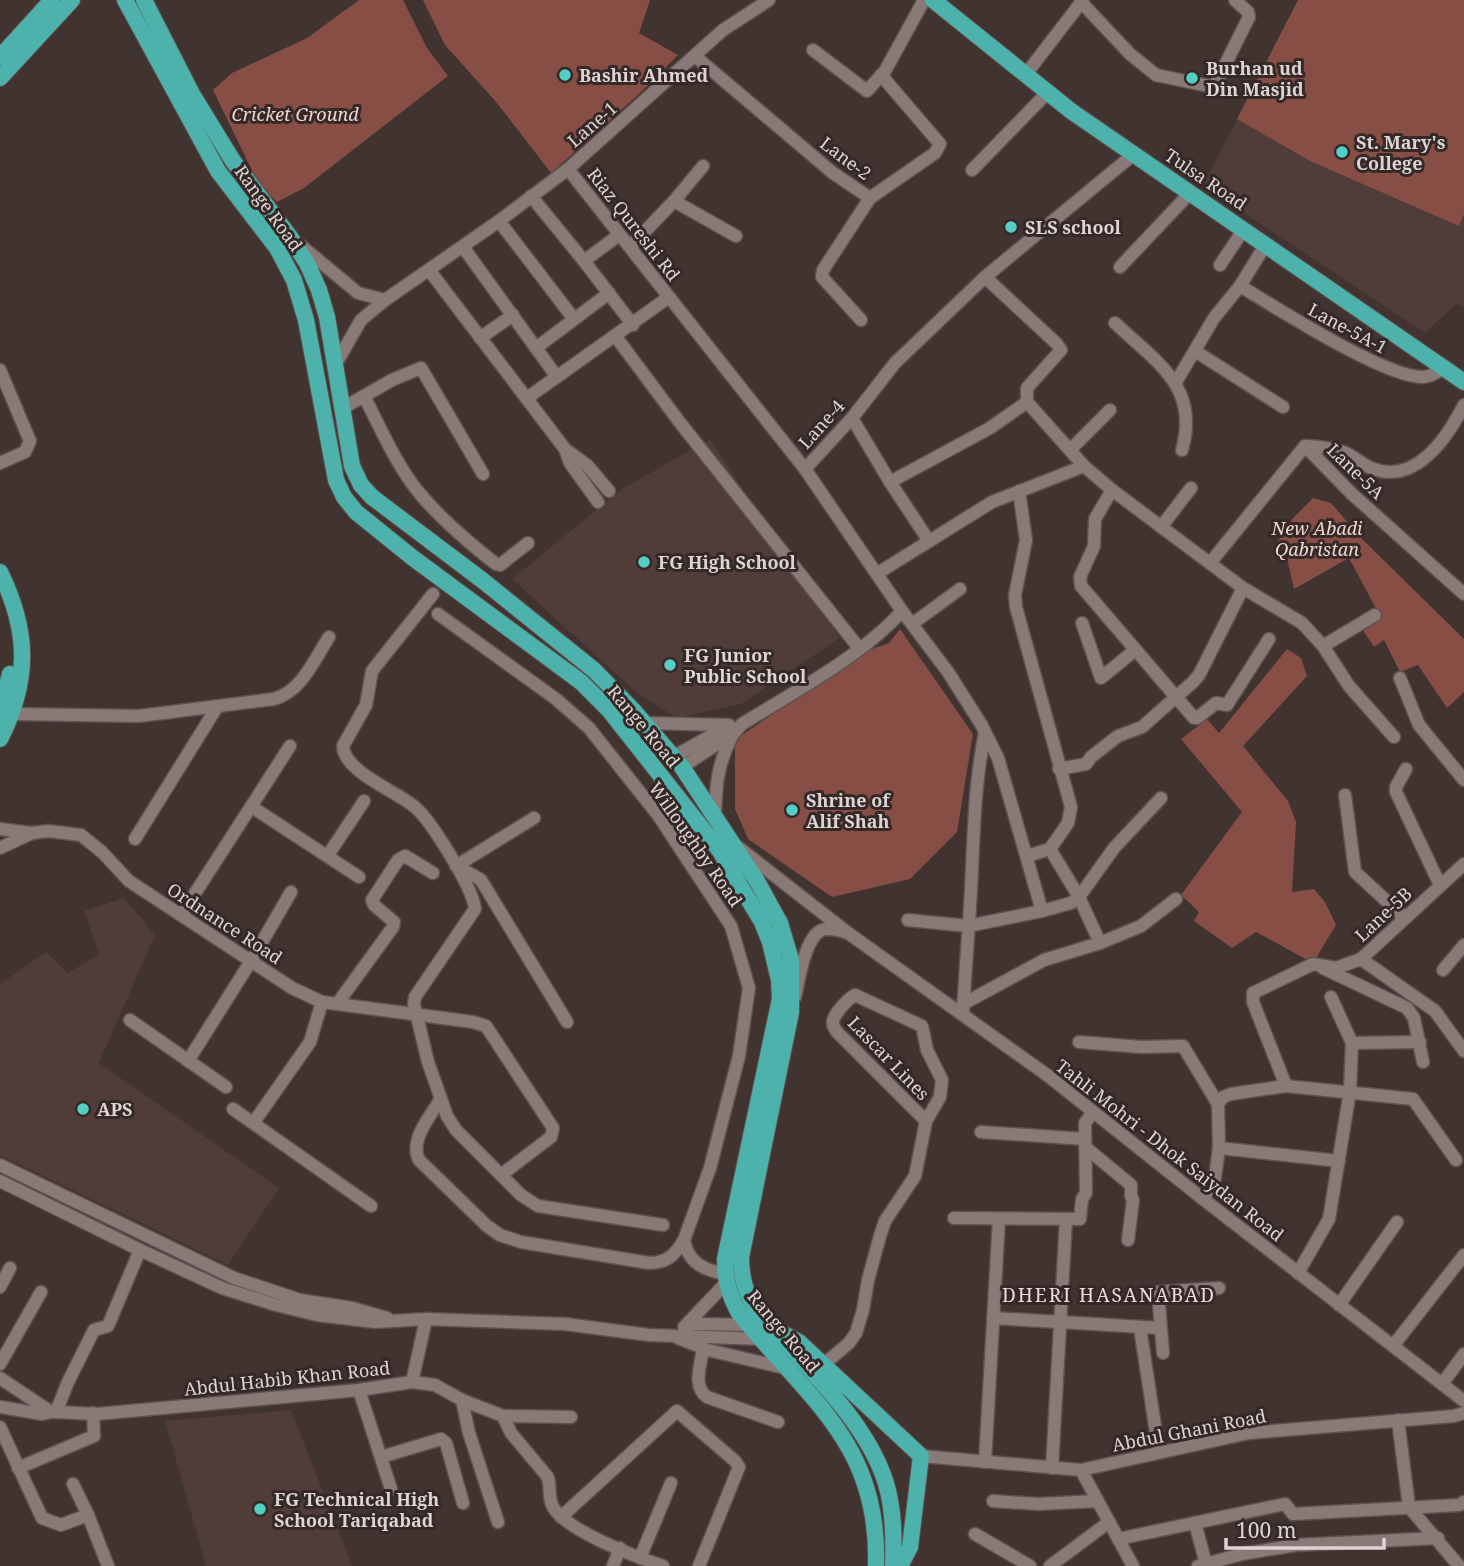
<svg xmlns="http://www.w3.org/2000/svg" width="1464" height="1566" viewBox="0 0 1464 1566" font-family="'Noto Serif',serif">
<style>
.built{fill:#503c39}
.green{fill:#874e45}
.lines{fill:none;stroke-linecap:round;stroke-linejoin:round}
.minor-casing{stroke:#5d5250;stroke-width:15}
.major-casing{stroke:#5d5250;stroke-width:18}
.minor{stroke:#897a77;stroke-width:12}
.major{stroke:#4db2ab;stroke-width:16}
.poi-dot{fill:#55cec5;stroke:#352927;stroke-width:2.5}
.labels{text-anchor:middle;dominant-baseline:central;stroke-width:6;stroke-linejoin:round;paint-order:stroke}
.poi-label{font-size:18px;font-weight:bold;fill:#ddd4d3;stroke:#352927;text-anchor:start}
.park-label{font-size:18px;font-style:italic;fill:#efd5d0;stroke:#352927}
.street-label{font-size:18px;fill:#ddd4d3;stroke:#352927}
.neighbourhood-label{font-size:19px;letter-spacing:2px;fill:#ecdbd8;stroke:#352927}
</style>
<rect width="100%" height="100%" fill="#403330"/>
<g class="built">
<path d="M1298 0H1464V307L1456 304 1425 333 1203 186Z"/>
<path d="M710 439 840 638 741 704 677 718 637 693 512 579 622 489Z"/>
<path d="M124 898 155 935 99 1063 279 1188 228 1265 0 1155V984L46 952 68 973 99 954 84 911Z"/>
<path d="M291 1410 352 1566H206L165 1421Z"/>
</g>
<g class="green">
<path d="M359 0H403L427 48 448 76 304 188 277 202 258 183 213 90 232 73 307 38Z"/>
<path d="M423 0H650L639 33 678 55 639 94 551 173 497 103 445 45Z"/>
<path d="M1298 0H1464V214L1459 226 1310 161 1237 119Z"/>
<path d="M1313 498 1331 503 1362 539 1464 639V692L1447 708 1418 665 1400 672 1384 640 1374 647 1361 627 1380 616 1349 558 1294 589 1285 550 1274 547 1294 517Z"/>
<path d="M900 629 973 734 957 832 910 879 832 897 748 839 735 809V740L861 653 889 643Z"/>
<path d="M1287 649 1301 658 1307 676 1243 746 1288 801 1296 822 1292 892 1314 889 1325 902 1336 925 1313 963 1256 932 1232 948 1194 921 1199 912 1181 895 1242 812 1181 739 1207 719 1219 733Z"/>
</g>
<g class="lines">
<g class="minor-casing">
<g id="minor">
<path d="M1081 2 1130 54 1156 75 1214 87 1249 17 1248 12 1235 0"/>
<path d="M813 50 867 91 885 71 924 0"/>
<path d="M696 57 833 173 870 198 935 153 940 144 881 75"/>
<path d="M1026 74 1083 0"/>
<path d="M568 169 723 30 769 0"/>
<path d="M972 170 1048 92"/>
<path d="M531 196 584 261 633 325"/>
<path d="M674 201 736 236"/>
<path d="M499 221 574 319"/>
<path d="M299 244 358 293 385 300"/>
<path d="M463 247 557 377"/>
<path d="M630 247 674 201 703 166"/>
<path d="M584 261 619 235"/>
<path d="M1220 265 1244 229"/>
<path d="M1120 267 1190 193"/>
<path d="M429 270 565 449 587 465 609 491"/>
<path d="M1240 286C1277 308 1387 379 1424 377 1432 376 1437 372 1444 368"/>
<path d="M861 320 822 277 823 270 870 198"/>
<path d="M1115 323C1156 362 1200 386 1182 450"/>
<path d="M616 337 681 424 859 648"/>
<path d="M480 338 513 315"/>
<path d="M536 348 609 293"/>
<path d="M1195 351 1283 407"/>
<path d="M334 367 361 320 385 300 499 221 568 169 805 469"/>
<path d="M0 370 30 441 25 452 0 463"/>
<path d="M1176 382 1214 318 1240 286 1266 244"/>
<path d="M364 396C381 429 397 467 421 495 443 521 469 543 496 564L500 565 528 543"/>
<path d="M527 398 669 297"/>
<path d="M1027 402 1084 466 1112 490 1243 588 1302 623 1323 646 1349 686 1394 737"/>
<path d="M343 408 392 380 421 368 483 474"/>
<path d="M852 418 890 482 929 541"/>
<path d="M1305 446C1319 447 1335 448 1348 454 1356 458 1363 465 1371 468 1415 486 1447 438 1464 405"/>
<path d="M1070 450 1110 410"/>
<path d="M566 452 570 463 598 502"/>
<path d="M890 482 990 428 1027 402V388L1061 350 1057 344 985 277"/>
<path d="M1112 490 1095 519 1094 546 1080 577 1081 586 1194 718H1197L1216 703 1227 705 1269 639"/>
<path d="M1019 491 1026 540 1015 595 1016 607 1071 807 1068 823 1050 849 1027 856"/>
<path d="M1161 527 1191 488"/>
<path d="M1210 563 1305 446 1352 494 1464 594"/>
<path d="M878 573 992 502 1084 466"/>
<path d="M433 594 372 671 366 705 343 746C344 772 396 791 415 807 432 822 473 888 475 909L415 997 414 1004 428 1062 447 1116 456 1130 521 1195 538 1206 663 1225"/>
<path d="M902 611 948 672 981 724 998 758 1042 911"/>
<path d="M438 614 556 699 589 728 658 815 731 926 749 988 739 1056 710 1168 684 1240C688 1263 704 1270 725 1274"/>
<path d="M1082 623 1101 678 1135 650"/>
<path d="M912 624 960 589"/>
<path d="M1323 646 1375 615"/>
<path d="M1400 678 1419 725 1464 780"/>
<path d="M13 714 139 716 274 699C302 691 314 660 329 637"/>
<path d="M644 723 729 725"/>
<path d="M673 757 728 726"/>
<path d="M682 767 734 733 742 724C794 692 862 656 902 611L805 469 852 418 895 363 985 277 1134 154"/>
<path d="M1059 769 1086 764 1091 757 1118 736 1142 727 1193 682 1199 675 1243 588"/>
<path d="M1406 769 1396 787V792L1440 885"/>
<path d="M1345 795 1355 872 1405 918"/>
<path d="M252 807 359 877"/>
<path d="M715 817C716 785 717 765 732 736"/>
<path d="M0 829 32 833"/>
<path d="M135 839 217 707"/>
<path d="M738 847 848 933 1047 1075 1203 1199 1464 1401"/>
<path d="M0 848 32 833 48 831 81 835 102 852 129 881 292 988 322 1002 473 1022 486 1026 553 1128 551 1137 501 1175"/>
<path d="M1050 849 1079 897 1100 943"/>
<path d="M328 855 364 801"/>
<path d="M456 866 534 818"/>
<path d="M457 866 481 880 567 1022"/>
<path d="M181 915 290 746"/>
<path d="M908 920 968 926 1042 911 1071 903 1079 897 1114 848 1161 798"/>
<path d="M1361 959 1435 1011 1464 1051"/>
<path d="M1323 968 1407 1008 1414 1018 1423 1062"/>
<path d="M1443 970 1464 945"/>
<path d="M795 997C799 979 805 937 822 930 830 927 838 930 845 932"/>
<path d="M337 1004 393 927 394 922 374 905 372 900 398 860 405 856 433 873"/>
<path d="M963 1004 1044 960 1100 943 1141 926 1176 899"/>
<path d="M963 1013C965 972 969 930 971 889 974 833 974 787 985 732"/>
<path d="M130 1020 226 1087"/>
<path d="M1079 1042 1141 1047 1183 1046 1218 1104"/>
<path d="M1352 1043 1420 1042"/>
<path d="M188 1061 251 961 291 892"/>
<path d="M1286 1086 1253 1002V993L1313 964 1336 968 1361 959 1464 864"/>
<path d="M440 1100C430 1117 409 1140 419 1160L487 1226 500 1235 521 1242 649 1263C667 1263 675 1255 684 1240"/>
<path d="M233 1109 371 1206"/>
<path d="M254 1122 310 1042 322 1002"/>
<path d="M981 1132 1085 1139"/>
<path d="M1085 1147 1131 1185V1196L1133 1200 1128 1240"/>
<path d="M1219 1148 1339 1161"/>
<path d="M0 1165 234 1278 300 1300 352 1308 387 1318"/>
<path d="M0 1181 140 1250 222 1288 276 1305 317 1315 375 1322 426 1319 565 1324 649 1335 765 1339"/>
<path d="M1203 1199 1215 1178 1219 1148 1218 1104 1223 1097 1231 1094 1286 1086 1413 1099 1456 1160"/>
<path d="M954 1218 1080 1219 1082 1199 1086 1193 1085 1123 1093 1112"/>
<path d="M1298 1273 1329 1219 1350 1091 1352 1043 1331 997"/>
<path d="M0 1287 10 1268"/>
<path d="M1339 1305 1397 1222"/>
<path d="M993 1318 1160 1328"/>
<path d="M686 1325 726 1283"/>
<path d="M684 1327 694 1324 754 1325"/>
<path d="M1140 1328 1159 1452"/>
<path d="M678 1338 708 1350 789 1369"/>
<path d="M1393 1346 1464 1255"/>
<path d="M703 1348C701 1365 692 1386 707 1397L778 1422"/>
<path d="M1163 1353 1158 1292 1219 1288"/>
<path d="M0 1364 41 1292"/>
<path d="M823 1365 849 1343 856 1333 863 1310 868 1280 880 1236 885 1221 915 1176 926 1121 940 1097 942 1080 927 1050 922 1026 855 995C848 999 834 1013 833 1022 832 1025 835 1029 837 1032L926 1121"/>
<path d="M0 1378 51 1412H56L97 1414 359 1390 412 1382 435 1385 462 1400 503 1416 511 1433 547 1476C552 1486 547 1496 553 1507 567 1531 636 1557 663 1566"/>
<path d="M412 1382 426 1319"/>
<path d="M1442 1384 1464 1354"/>
<path d="M359 1390 391 1489"/>
<path d="M462 1400 469 1433 498 1522"/>
<path d="M0 1407 42 1414 51 1412"/>
<path d="M56 1412 68 1382 94 1330 108 1326 140 1250"/>
<path d="M503 1416 571 1417"/>
<path d="M1398 1420 1409 1507 1459 1566"/>
<path d="M0 1427 42 1518 61 1525 88 1515"/>
<path d="M921 1456 1081 1470 1249 1433 1454 1416 1464 1413"/>
<path d="M381 1457 441 1439 446 1443 463 1503"/>
<path d="M985 1462 999 1219"/>
<path d="M18 1468 94 1436 93 1413"/>
<path d="M1052 1468 1066 1219"/>
<path d="M1081 1470 1133 1566"/>
<path d="M73 1484 88 1515 108 1566"/>
<path d="M993 1501 1038 1504 1098 1501"/>
<path d="M561 1517 677 1411 735 1461 739 1467 699 1566"/>
<path d="M1195 1523 1206 1564"/>
<path d="M975 1534 1030 1566"/>
<path d="M1118 1539 1285 1504 1293 1514 1459 1505 1464 1502"/>
<path d="M640 1558 671 1483"/>
<path d="M613 1566 620 1548"/>
<path d="M1050 1566 1109 1522"/>
<path d="M1198 1566 1242 1554 1296 1545 1438 1538"/>
</g>
</g>
<g class="major-casing">
<g id="major">
<path d="M125 0 218 171 277 248 294 280 306 320 336 480 344 497 356 512 413 558 581 682 609 710 720 851 741 887 762 922 770 942 779 980 780 999 725 1259C725 1280 729 1295 739 1313 808 1399 880 1443 876 1566"/>
<path d="M144 0 192 94 233 161 290 237 307 263 319 290 327 317 352 466 361 485 372 497 482 580 594 670 633 710 682 767 757 881 780 923 791 960V1012L741 1257C741 1277 745 1291 755 1309 799 1362 871 1421 888 1491 894 1516 894 1540 893 1566"/>
<path d="M933 0 1071 111 1464 382"/>
<path d="M0 57 52 0"/>
<path d="M0 78 72 0"/>
<path d="M0 572C29 631 30 680 0 739"/>
<path d="M0 712 10 674"/>
<path d="M778 1331 799 1342 921 1456 910 1547 900 1566"/>
</g>
</g>
<use href="#minor" class="minor"/>
<use href="#major" class="major"/>
</g>
<g class="poi-dot">
<circle cx="565" cy="75" r="7"/>
<circle cx="1192" cy="78" r="7"/>
<circle cx="1342" cy="152" r="7"/>
<circle cx="1011" cy="227" r="7"/>
<circle cx="644" cy="562" r="7"/>
<circle cx="670" cy="665" r="7"/>
<circle cx="792" cy="810" r="7"/>
<circle cx="83" cy="1109" r="7"/>
<circle cx="260" cy="1509" r="7"/>
</g>
<g class="labels">
<g class="poi-label">
<text x="1206" y="68">Burhan ud<tspan x="1206" dy="21">Din Masjid</tspan></text>
<text x="579" y="75">Bashir Ahmed</text>
<text x="1356" y="142">St. Mary's<tspan x="1356" dy="21">College</tspan></text>
<text x="1025" y="227">SLS school</text>
<text x="658" y="562">FG High School</text>
<text x="684" y="655">FG Junior<tspan x="684" dy="21">Public School</tspan></text>
<text x="806" y="800">Shrine of<tspan x="806" dy="21">Alif Shah</tspan></text>
<text x="97" y="1109">APS</text>
<text x="274" y="1499">FG Technical High<tspan x="274" dy="21">School Tariqabad</tspan></text>
</g>
<g class="park-label">
<text x="295" y="114">Cricket Ground</text>
<text x="1317" y="528">New Abadi<tspan x="1317" dy="21">Qabristan</tspan></text>
</g>
<g class="street-label">
<text transform="translate(592 124) rotate(-41)">Lane-1</text>
<text transform="translate(846 158) rotate(37)">Lane-2</text>
<text transform="translate(1206 179) rotate(34)">Tulsa Road</text>
<text transform="translate(269 208) rotate(54)">Range Road</text>
<text transform="translate(634 224) rotate(52)">Riaz Qureshi Rd</text>
<text transform="translate(1348 328) rotate(28)">Lane-5A-1</text>
<text transform="translate(821 424) rotate(-48)">Lane-4</text>
<text transform="translate(1356 471) rotate(44)">Lane-5A</text>
<text transform="translate(644 726) rotate(50)">Range Road</text>
<text transform="translate(696 844) rotate(55)">Willoughby Road</text>
<text transform="translate(1383 914) rotate(-43)">Lane-5B</text>
<text transform="translate(225 923) rotate(33)">Ordnance Road</text>
<text transform="translate(889 1058) rotate(46)">Lascar Lines</text>
<text transform="translate(1170 1150) rotate(38)">Tahli Mohri - Dhok Saiydan Road</text>
<text transform="translate(784 1331) rotate(50)">Range Road</text>
<text transform="translate(287 1378) rotate(-6)">Abdul Habib Khan Road</text>
<text transform="translate(1189 1430) rotate(-11)">Abdul Ghani Road</text>
</g>
<g class="neighbourhood-label">
<text x="1109" y="1295">DHERI HASANABAD</text>
</g>
</g>
<path d="M1226 1538v10h158v-10" fill="none" stroke="#ddd4d3" stroke-width="3.5"/>
<text x="1236" y="1538" font-size="21" fill="#ddd4d3" stroke="#352927" stroke-width="5" paint-order="stroke">100 m</text>
</svg>
